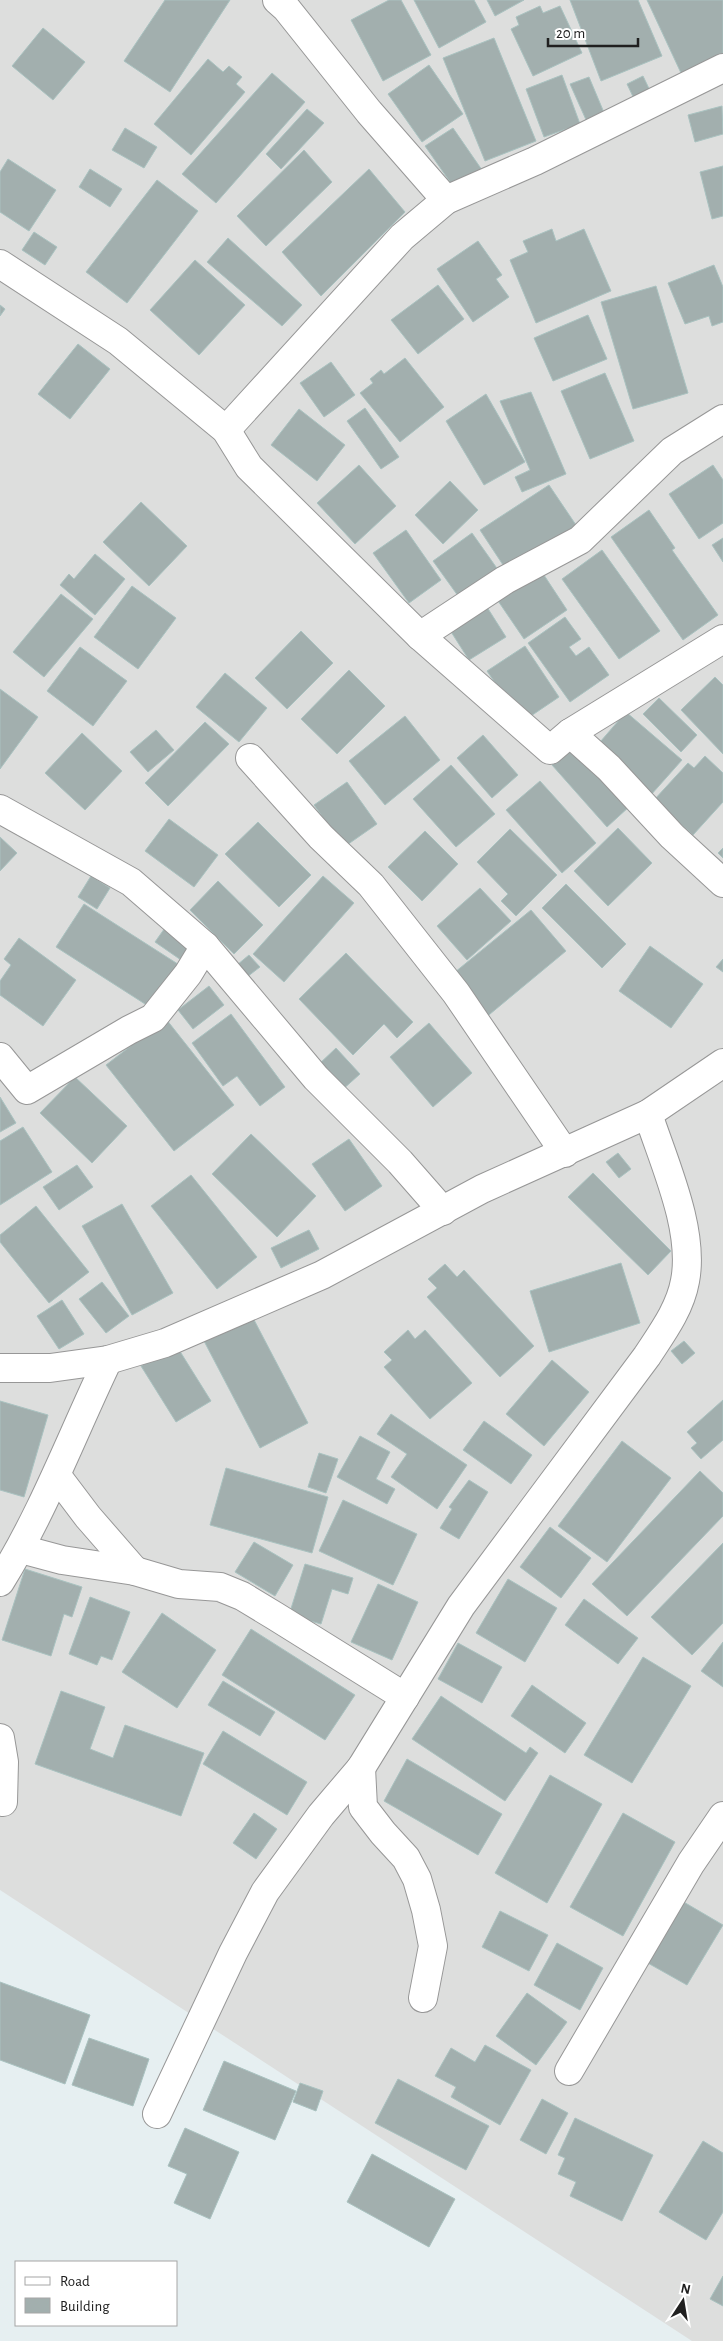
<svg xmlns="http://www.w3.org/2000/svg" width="723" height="2341" viewBox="0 0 723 2341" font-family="'Alegreya Sans',sans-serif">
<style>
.residential{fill:#dddedd}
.building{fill:#a2afae;stroke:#a9c2c0}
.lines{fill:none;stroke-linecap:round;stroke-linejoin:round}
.minor-casing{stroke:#979797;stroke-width:30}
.minor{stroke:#fff;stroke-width:28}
</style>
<rect width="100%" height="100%" fill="#e6eff1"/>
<path class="residential" d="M0 0H723V2341H692L0 1890Z"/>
<g class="building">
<path d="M165 0H230L170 92 124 61Z"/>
<path d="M389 0H401L431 55 383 81 351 20Z"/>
<path d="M414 0H474L486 22 439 48Z"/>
<path d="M487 0H524L495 16Z"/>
<path d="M570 0H638L662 56 601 81Z"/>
<path d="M647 0H723V55L681 73Z"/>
<path d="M540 6 543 13 560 6 582 53 533 76 511 29 519 25 516 17Z"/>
<path d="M43 28 85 62 53 100 12 66Z"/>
<path d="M494 38 536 141 485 161 443 58Z"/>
<path d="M208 59 223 72 229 66 242 77 236 84 245 92 191 155 154 124Z"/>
<path d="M429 65 463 114 422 142 388 94Z"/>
<path d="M272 73 305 102 216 203 182 174Z"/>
<path d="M562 75 580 124 544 137 526 89Z"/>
<path d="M643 76 653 97 637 105 627 84Z"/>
<path d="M589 77 605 115 587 122 570 84Z"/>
<path d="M722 106 723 134 695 142 688 115Z"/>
<path d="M307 109 324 123 281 169 266 154Z"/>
<path d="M125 128 157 147 144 168 112 150Z"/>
<path d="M453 128 482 170 455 189 425 146Z"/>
<path d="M304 150 332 182 266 246 237 216Z"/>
<path d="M8 159 56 190 29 231 0 212V172Z"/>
<path d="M723 166V216L712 219 700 172Z"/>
<path d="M90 169 122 189 110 207 79 187Z"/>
<path d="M369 169 405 212 321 296 282 252Z"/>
<path d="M157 180 198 211 127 303 86 272Z"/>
<path d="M552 229 556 241 584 229 611 291 536 323 510 260 528 252 523 241Z"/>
<path d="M34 232 57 247 45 265 22 250Z"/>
<path d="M228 238 302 305 282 326 207 262Z"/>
<path d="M478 241 502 275 496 279 509 297 473 322 437 269Z"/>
<path d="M195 260 245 305 199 355 150 310Z"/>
<path d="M714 265 723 287V322L712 326 709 316 685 324 668 283Z"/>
<path d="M438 285 464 319 418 354 391 320Z"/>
<path d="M656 286 688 393 633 409 601 302Z"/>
<path d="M0 305 5 309 0 316Z"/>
<path d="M588 315 607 359 553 381 534 338Z"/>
<path d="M78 344 110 369 70 419 38 394Z"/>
<path d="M405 358 444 407 400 442 360 393 373 383 370 379 381 370 384 374Z"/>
<path d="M331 362 355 395 324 417 300 383Z"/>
<path d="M605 373 634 441 590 459 561 391Z"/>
<path d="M531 392 566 474 522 492 515 477 530 470 500 401Z"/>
<path d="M486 394 525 462 484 485 446 421Z"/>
<path d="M365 408 399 457 381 469 347 421Z"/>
<path d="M299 409 345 445 317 481 271 445Z"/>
<path d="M359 465 396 506 355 544 317 503Z"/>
<path d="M713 465 723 480V523L699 539 669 494Z"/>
<path d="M450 481 478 510 443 544 415 515Z"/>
<path d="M549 485 576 525 507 571 480 530Z"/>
<path d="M141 502 187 546 149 586 103 542Z"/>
<path d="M649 510 675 548 672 550 718 615 683 640 611 537Z"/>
<path d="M406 530 441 580 409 603 373 553Z"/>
<path d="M472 533 501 574 461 600 433 561Z"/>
<path d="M723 538V562L712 545Z"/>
<path d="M602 550 660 631 619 659 562 579Z"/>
<path d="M95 554 125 579 95 615 60 585 69 574 74 579Z"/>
<path d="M538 566 567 610 524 639 494 595Z"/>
<path d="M132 586 176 618 138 669 94 637Z"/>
<path d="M61 594 93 619 44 677 13 652Z"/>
<path d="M485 604 506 637 469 660 448 627Z"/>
<path d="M565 617 581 639 569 647 576 656 589 647 609 675 570 702 528 643Z"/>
<path d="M301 631 333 663 287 709 255 678Z"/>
<path d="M525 646 559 697 522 722 487 671Z"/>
<path d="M80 647 127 681 93 726 47 691Z"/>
<path d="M349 670 385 706 337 754 301 719Z"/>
<path d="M225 673 267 708 239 742 196 707Z"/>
<path d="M715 677 723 685V754L681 710Z"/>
<path d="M0 689 38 717 0 769Z"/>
<path d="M659 698 697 735 681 752 643 714Z"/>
<path d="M626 712 682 760 650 796 594 749Z"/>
<path d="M405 716 440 760 385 805 349 761Z"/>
<path d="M205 722 229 744 168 806 145 783Z"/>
<path d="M156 730 174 750 148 772 130 752Z"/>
<path d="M82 733 122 771 85 810 45 773Z"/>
<path d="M483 735 518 775 492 798 457 758Z"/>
<path d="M575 745 630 806 607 827 552 765Z"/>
<path d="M705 756 723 773V802L693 835 654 800 688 763 694 768Z"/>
<path d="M451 765 495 814 456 847 413 799Z"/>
<path d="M540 781 596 843 562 873 506 810Z"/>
<path d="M347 782 377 824 344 847 314 805Z"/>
<path d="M169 819 218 855 194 887 145 851Z"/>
<path d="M258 822 311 875 279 907 225 854Z"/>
<path d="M618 828 652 863 608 906 574 871Z"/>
<path d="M510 829 557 875 516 916 501 901 508 894 477 862Z"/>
<path d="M425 831 458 864 422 901 388 867Z"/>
<path d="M0 837 17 853 0 871Z"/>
<path d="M723 848V858L718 853Z"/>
<path d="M91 876 110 888 97 909 78 897Z"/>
<path d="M323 876 354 903 284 982 253 954Z"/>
<path d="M218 881 263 925 234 954 190 910Z"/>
<path d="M566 884 626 944 602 968 542 908Z"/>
<path d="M480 888 511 921 467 960 437 926Z"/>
<path d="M84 904 184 968 156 1011 56 947Z"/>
<path d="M531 910 566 951 484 1019 449 977Z"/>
<path d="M167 925 193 944 181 960 155 942Z"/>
<path d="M19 938 76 980 43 1026 0 995V981L11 965 4 959Z"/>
<path d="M650 946 703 984 671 1028 619 991Z"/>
<path d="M346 953 413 1022 397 1038 384 1024 353 1055 299 999Z"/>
<path d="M249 955 260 967 247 977 237 965Z"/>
<path d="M723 959V972L716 967Z"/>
<path d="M209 986 224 1005 193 1029 178 1010Z"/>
<path d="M231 1014 285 1087 260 1106 237 1076 223 1086 192 1043Z"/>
<path d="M166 1019 234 1105 174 1151 106 1065Z"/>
<path d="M429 1023 472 1073 433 1107 390 1057Z"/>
<path d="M336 1048 360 1074 341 1091 317 1066Z"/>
<path d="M75 1077 127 1126 92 1163 40 1113Z"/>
<path d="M0 1097 16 1123 0 1132Z"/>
<path d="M23 1127 52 1172 0 1205V1141Z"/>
<path d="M251 1134 316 1196 277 1237 212 1174Z"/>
<path d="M349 1139 382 1186 345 1211 312 1164Z"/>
<path d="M618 1153 631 1169 619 1178 606 1162Z"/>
<path d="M77 1165 93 1187 59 1210 43 1187Z"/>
<path d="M593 1173 671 1251 648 1275 568 1197Z"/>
<path d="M191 1175 257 1257 217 1289 151 1206Z"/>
<path d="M122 1204 173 1293 132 1315 82 1226Z"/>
<path d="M36 1206 89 1272 49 1303 0 1242V1235Z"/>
<path d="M309 1230 319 1249 281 1268 271 1248Z"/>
<path d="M621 1263 640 1323 549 1352 530 1291Z"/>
<path d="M445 1264 457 1277 464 1270 534 1346 500 1377 427 1297 437 1288 428 1279Z"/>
<path d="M102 1282 129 1316 106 1333 79 1299Z"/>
<path d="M62 1300 84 1334 59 1349 37 1316Z"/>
<path d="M252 1316 308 1423 260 1448 204 1341Z"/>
<path d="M408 1330 415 1339 425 1330 472 1383 430 1419 384 1367 392 1360 384 1352Z"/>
<path d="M684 1341 695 1353 682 1364 671 1351Z"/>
<path d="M176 1345 211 1401 176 1422 141 1366Z"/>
<path d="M552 1360 589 1392 544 1446 506 1414Z"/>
<path d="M723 1400V1440L701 1459 691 1448 697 1443 687 1432Z"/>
<path d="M0 1401 48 1415 24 1497 0 1490Z"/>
<path d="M391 1414 467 1465 437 1509 391 1477 407 1454 377 1434Z"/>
<path d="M484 1421 532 1455 511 1484 463 1450Z"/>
<path d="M360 1436 390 1452 376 1479 395 1489 387 1504 337 1477Z"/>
<path d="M622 1441 671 1478 607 1562 558 1526Z"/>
<path d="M319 1453 338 1459 326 1493 308 1487Z"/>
<path d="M226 1468 328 1497 312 1553 210 1525Z"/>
<path d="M700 1471 723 1493V1516L627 1616 592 1584Z"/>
<path d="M469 1480 488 1492 459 1539 440 1528 452 1509 449 1507Z"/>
<path d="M343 1500 417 1534 393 1585 319 1551Z"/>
<path d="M550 1527 591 1558 561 1598 520 1567Z"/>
<path d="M254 1542 293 1565 275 1596 235 1572Z"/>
<path d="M723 1543V1623L692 1655 651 1617Z"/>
<path d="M305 1564 353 1578 348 1594 332 1589 321 1624 289 1615Z"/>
<path d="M25 1569 82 1587 72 1617 64 1614 51 1656 2 1640Z"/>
<path d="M508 1579 557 1608 525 1662 476 1633Z"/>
<path d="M378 1584 418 1602 392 1660 351 1642Z"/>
<path d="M90 1597 130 1612 112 1660 101 1656 97 1665 69 1654Z"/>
<path d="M584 1599 638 1638 618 1664 565 1625Z"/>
<path d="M162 1613 216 1650 177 1708 122 1672Z"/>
<path d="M251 1629 355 1695 325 1740 222 1675Z"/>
<path d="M723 1642V1687L701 1671Z"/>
<path d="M458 1643 502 1667 482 1703 438 1679Z"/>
<path d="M643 1657 691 1686 632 1783 584 1755Z"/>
<path d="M223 1681 275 1712 260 1736 208 1705Z"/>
<path d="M532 1685 586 1723 565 1753 511 1716Z"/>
<path d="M61 1691 105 1707 90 1749 113 1758 125 1725 204 1753 181 1816 35 1764Z"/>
<path d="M441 1696 526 1753 530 1747 538 1753 505 1801 412 1739Z"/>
<path d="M223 1731 307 1782 287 1815 203 1764Z"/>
<path d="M407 1759 502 1814 478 1855 384 1801Z"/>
<path d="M550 1775 602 1804 547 1903 495 1873Z"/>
<path d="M254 1813 277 1829 256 1859 233 1843Z"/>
<path d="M623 1813 675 1842 623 1936 570 1907Z"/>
<path d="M682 1901 723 1925 687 1985 646 1962Z"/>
<path d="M500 1911 548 1935 529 1971 482 1947Z"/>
<path d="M557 1943 603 1968 580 2010 534 1985Z"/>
<path d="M0 1982 90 2015 65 2084 0 2060Z"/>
<path d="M527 1993 567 2022 536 2065 496 2036Z"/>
<path d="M89 2038 149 2059 133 2106 72 2085Z"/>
<path d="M485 2045 531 2070 500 2125 451 2097 456 2087 435 2076 451 2048 475 2062Z"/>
<path d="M224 2061 296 2091 275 2140 203 2110Z"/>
<path d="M398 2079 489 2126 466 2170 375 2123Z"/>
<path d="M300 2083 323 2091 316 2111 293 2102Z"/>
<path d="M542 2099 568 2113 546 2154 520 2140Z"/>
<path d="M575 2118 653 2155 622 2221 570 2196 576 2182 558 2174 565 2158 558 2155Z"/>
<path d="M185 2128 239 2152 210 2219 174 2203 187 2174 168 2166Z"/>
<path d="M703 2141 723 2153V2212L706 2240 659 2212Z"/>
<path d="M372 2154 455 2199 429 2247 347 2202Z"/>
<path d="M723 2276V2306L710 2299Z"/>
</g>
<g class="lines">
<g class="minor-casing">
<g id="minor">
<path d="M277 0 286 8 369 112 446 200"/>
<path d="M0 264 118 341 226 430 249 467 420 636 550 750 570 733 723 639"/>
<path d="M226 430 402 237 446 200 535 161 723 68"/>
<path d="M420 636 505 580 580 540 672 451 723 419"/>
<path d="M570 733 609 768 672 836 723 883"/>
<path d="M250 758 321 837 371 885 456 993 565 1153"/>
<path d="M0 809 131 882 205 946 316 1078 400 1162 443 1211"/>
<path d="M0 1057 27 1090 129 1030 153 1018 188 974 205 946"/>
<path d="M0 1368H50L108 1360 165 1343 322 1275 482 1189 648 1114 723 1063"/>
<path d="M57 1476 88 1517 135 1571"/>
<path d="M21 1549 62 1560 135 1571 179 1584 220 1587 242 1596 275 1616 405 1697"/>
<path d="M0 1582C44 1511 72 1435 108 1360"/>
<path d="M0 1738 4 1762 3 1802"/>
<path d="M361 1768 363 1807 383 1833 406 1858 417 1879 426 1910 433 1946 423 1998"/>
<path d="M569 2071 691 1863 723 1816"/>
<path d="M157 2114 233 1953 265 1892 321 1815 361 1768 461 1606 647 1356C662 1333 680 1309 685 1281 695 1230 664 1163 648 1114"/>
</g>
</g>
<use href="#minor" class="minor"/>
</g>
<rect x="15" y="2261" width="162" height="65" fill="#ffffff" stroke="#a6a6a6"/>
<rect x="25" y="2277" width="25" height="8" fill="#ffffff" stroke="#a6a6a6"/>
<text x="60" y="2286" font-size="15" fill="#202020">Road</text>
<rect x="25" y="2298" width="25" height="15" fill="#a2afae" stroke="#a6a6a6"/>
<text x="60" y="2311" font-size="15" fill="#202020">Building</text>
<g transform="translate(683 2301) rotate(12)" stroke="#ffffff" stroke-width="4" paint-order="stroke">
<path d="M0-4L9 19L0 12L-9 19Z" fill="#202020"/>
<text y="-8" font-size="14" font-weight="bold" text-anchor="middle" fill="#202020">N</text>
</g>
<path d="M548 38v8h90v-8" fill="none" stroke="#202020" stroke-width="2.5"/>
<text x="556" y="38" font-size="15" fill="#202020" stroke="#ffffff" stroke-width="4" paint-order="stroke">20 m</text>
</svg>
